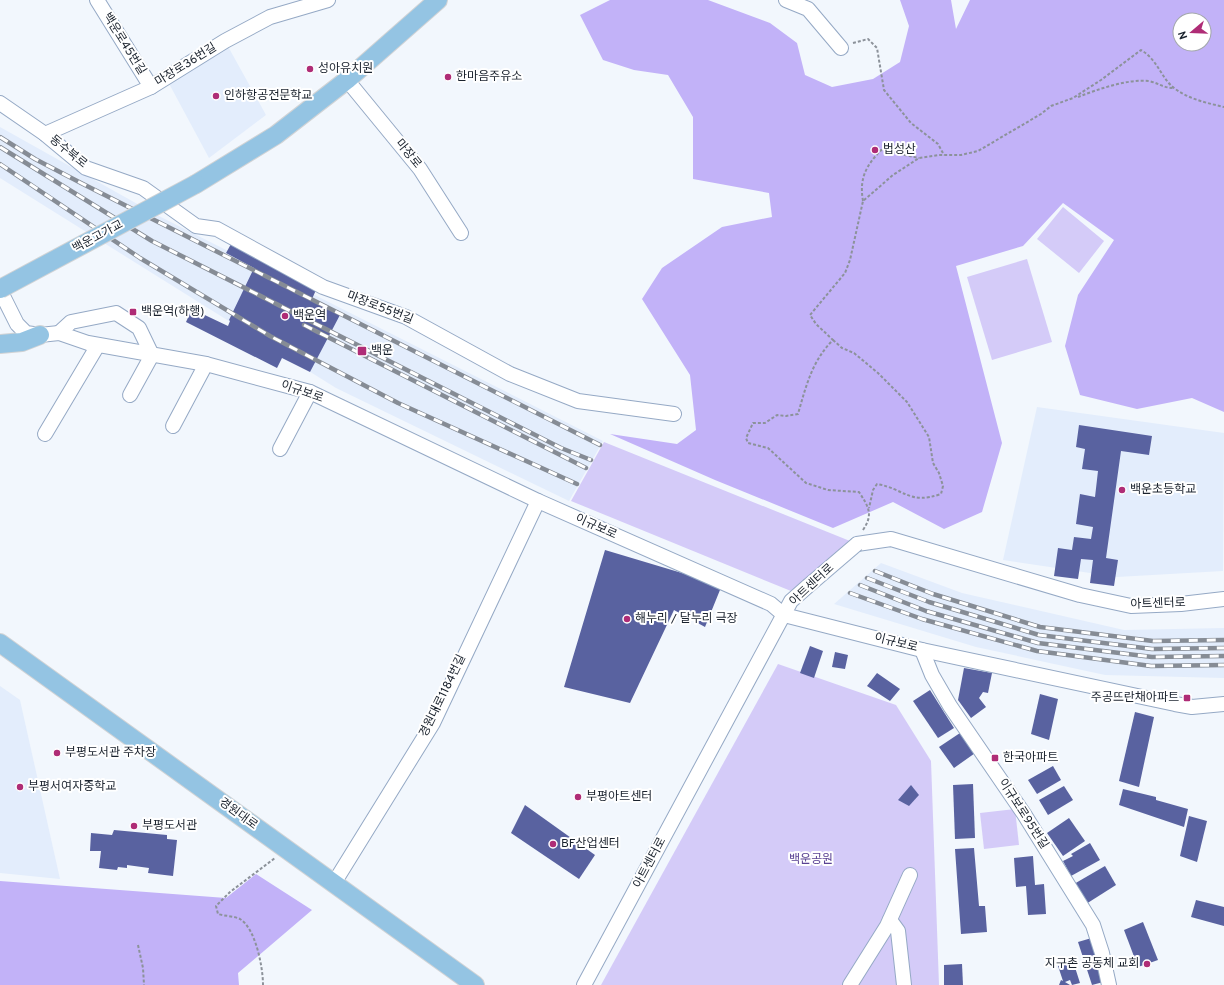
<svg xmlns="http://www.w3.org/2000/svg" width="1224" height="985" viewBox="0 0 1224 985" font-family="Overpass,'Noto Sans KR',sans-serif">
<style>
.built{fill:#e3edfc}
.green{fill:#d4cbf8}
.forest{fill:#c2b2f8;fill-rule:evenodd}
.building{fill:#5962a0}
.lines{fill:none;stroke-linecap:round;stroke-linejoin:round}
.minor-casing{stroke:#95a9c5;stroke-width:16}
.major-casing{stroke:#d1d3d5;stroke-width:20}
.path{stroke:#8c929a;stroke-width:2;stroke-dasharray:3 2;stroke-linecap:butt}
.minor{stroke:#fff;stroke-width:14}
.major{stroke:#94c4e3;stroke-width:18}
.rail-casing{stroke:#868c95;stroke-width:4.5}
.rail{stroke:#fff;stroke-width:3;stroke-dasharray:9;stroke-linecap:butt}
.minor-bridge-casing{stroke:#95a9c5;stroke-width:16;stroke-linecap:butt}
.major-bridge-casing{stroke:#d1d3d5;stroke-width:20;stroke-linecap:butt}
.minor-bridge{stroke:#fff;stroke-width:14}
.major-bridge{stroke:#94c4e3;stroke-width:18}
.poi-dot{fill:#af2c76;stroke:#fff;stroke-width:1.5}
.labels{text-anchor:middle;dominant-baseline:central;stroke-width:4;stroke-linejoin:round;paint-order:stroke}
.street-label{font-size:12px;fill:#1a222d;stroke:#fff}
.poi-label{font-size:12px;fill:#1a222d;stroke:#fff;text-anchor:start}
.park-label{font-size:12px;fill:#5a4293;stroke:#fff}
</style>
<rect width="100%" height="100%" fill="#f2f7fd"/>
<g class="built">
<path d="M225 41 266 115 209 158 166 78Z"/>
<path d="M0 127 157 215 603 441 569 501 336 388 0 178Z"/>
<path d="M1037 407 1224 433 1223 571 1117 577 1003 560Z"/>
<path d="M881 563 962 593 1124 630 1224 628V678L1105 675 976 647 834 604Z"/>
<path d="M0 686 20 700 60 879 0 873Z"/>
</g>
<g class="green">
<path d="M1063 207 1104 241 1079 273 1037 239Z"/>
<path d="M1027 259 1052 342 992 360 967 277Z"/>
<path d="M604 442 850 541 791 591 571 501Z"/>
<path d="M778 664 896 705 931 761 939 985H601Z"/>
<path d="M1015 809 1019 845 984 849 980 813Z"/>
</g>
<g class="forest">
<path d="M610 0H708L770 23 797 43 805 75 832 87 873 79 900 62 909 26 900 0H951L956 29 970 0H1224V412L1192 398 1137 409 1080 395 1065 346 1078 295 1114 240 1063 203 1023 246 956 266 1002 443 982 512 944 529 893 502 833 528 715 480 610 434 677 444 696 430 690 375 642 299 662 268 722 227 772 217 769 193 693 179V117L668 75 634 70 603 60 580 15ZM1180 20H1204V44H1180Z"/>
<path d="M256 874 312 910 238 973 239 985H0V881L226 898Z"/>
</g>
<g class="building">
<path d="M231 244 316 290 312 299 341 313 310 372 282 358 277 368 186 322 192 309 228 326 230 321 229 320 254 268 226 253Z"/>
<path d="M1079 425 1152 436 1149 455 1121 451 1106 558 1118 560 1114 586 1090 583 1093 560 1081 559 1078 579 1054 576 1058 548 1072 550 1074 537 1091 539 1093 527 1076 524 1080 494 1095 497 1098 471 1082 469 1085 449 1076 447Z"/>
<path d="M605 550 722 585 705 627 674 610 630 703 564 687Z"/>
<path d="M810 646 823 651 814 678 800 673Z"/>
<path d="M835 652 848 655 845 669 832 667Z"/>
<path d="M964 668 992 673 988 693 983 692 979 698 986 707 971 718 958 700Z"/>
<path d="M877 673 900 689 890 701 867 686Z"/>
<path d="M930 690 954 728 938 738 913 701Z"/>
<path d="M1040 694 1058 699 1049 740 1031 734Z"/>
<path d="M1135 712 1154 717 1139 787 1119 781Z"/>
<path d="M963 731 978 751 954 768 939 747Z"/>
<path d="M1053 766 1061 780 1037 794 1028 780Z"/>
<path d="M973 784 975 838 955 839 953 785Z"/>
<path d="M911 785 919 795 909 806 898 800Z"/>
<path d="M1064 786 1073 800 1048 815 1039 800Z"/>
<path d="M1123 789 1156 797V800L1188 809 1184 827 1119 805Z"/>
<path d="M525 805 595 855 579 879 511 833Z"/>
<path d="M1189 816 1207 821 1197 862 1180 856Z"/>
<path d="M1069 818 1085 841 1063 856 1047 833Z"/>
<path d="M114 830 167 835V839L177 840 173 876 148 873 149 868 127 865V868L118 867 117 870 99 868 101 851H90L91 833 112 835Z"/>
<path d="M1090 843 1100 860 1071 876 1063 861 1073 856 1071 854Z"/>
<path d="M974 848 979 906H985L987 932 961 934 955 849Z"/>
<path d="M1033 856 1035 885 1044 884 1046 914 1028 915 1026 886 1016 887 1014 858Z"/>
<path d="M1105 866 1116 885 1086 904 1074 884Z"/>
<path d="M1196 900 1224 907V926L1191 917Z"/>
<path d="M1143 922 1158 960 1138 967 1124 930Z"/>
<path d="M1095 937 1107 981 1092 985 1078 942Z"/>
<path d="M1073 961 1080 983 1072 985 1070 980 1065 982 1070 985H1059L1061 980 1063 981 1058 966Z"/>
<path d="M962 964 963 985H944V965Z"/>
</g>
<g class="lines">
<g class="minor-casing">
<g id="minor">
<path d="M97 0 151 87"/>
<path d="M786 0 808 9 841 48"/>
<path d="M347 80 420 169 461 233"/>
<path d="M0 103 45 134 86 168 143 188 196 226 217 229 323 287 406 317 510 374 578 401 674 414"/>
<path d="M45 134 151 87 225 41 270 17 328 0"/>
<path d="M0 290 17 324 26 333 40 335 59 333 88 343 206 364 310 392 538 501 771 604 784 615 922 650 1175 704 1192 707 1224 704"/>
<path d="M59 333 71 322 116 313 139 328 152 355"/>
<path d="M130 395 152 355"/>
<path d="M173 426 206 364"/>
<path d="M45 434 98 345"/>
<path d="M280 449 310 392"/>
<path d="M857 544 891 539 1080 595 1131 606 1181 604 1224 599"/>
<path d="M922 650 932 675 950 706 1024 814 1093 925 1102 953 1109 985"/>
<path d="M334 883 433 723 538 501"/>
<path d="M890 920 898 931 904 985"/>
<path d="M584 985 791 601 808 586"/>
<path d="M850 985 887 926 910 875"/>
</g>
</g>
<g class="major-casing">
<g id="major">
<path d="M196 184 276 135 347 80 438 0"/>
<path d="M0 344 22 342 40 335"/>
<path d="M0 643 475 985"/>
</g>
</g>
<g class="path">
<path d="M853 43 868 39 877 48 884 90 911 123 938 144 944 155"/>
<path d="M1078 97C1099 89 1126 79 1149 81 1158 83 1164 88 1173 88"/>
<path d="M863 201C859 178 866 166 881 150L919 158"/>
<path d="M833 340 842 348 854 353 878 373 907 402 929 437 933 463 939 473 943 486 941 494C909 505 905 489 877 484L873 490 869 508"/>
<path d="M863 530C874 514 868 506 859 492L828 490 806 483 768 448 748 443 746 438 753 423H765L777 415 786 416 798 414C806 386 812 361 833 340L816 324 810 315 845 273 850 260 863 201 893 175 919 158 939 155H961L978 151 1041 114 1051 106 1073 98 1101 80 1141 50C1158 60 1161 78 1174 88 1188 99 1207 103 1224 107"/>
<path d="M138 945 143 968 144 985"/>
<path d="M263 985C263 968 256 929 240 919 234 916 224 916 218 914L216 906 230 892 275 858"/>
</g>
<use href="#minor" class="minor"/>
<use href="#major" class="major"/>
<g class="rail-casing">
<g id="rail">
<path d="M0 137 35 159 81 183 600 445"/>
<path d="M0 147 152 241 561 448 591 460"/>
<path d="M0 164 140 258 270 336 398 403 577 484"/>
<path d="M304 325 586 468"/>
<path d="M875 571 933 594 1040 627 1153 641 1224 640"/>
<path d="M867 578 929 602 1039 635 1152 649 1224 648"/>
<path d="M860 585 926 611 1038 643 1152 657 1224 656"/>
<path d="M850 593 922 619 1037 651 1151 666 1224 665"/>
</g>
</g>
<use href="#rail" class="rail"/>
<g class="minor-bridge-casing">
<path id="minor-bridge" d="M808 586 857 544"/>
</g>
<g class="major-bridge-casing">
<path id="major-bridge" d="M0 289 196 184"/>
</g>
<use href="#minor-bridge" class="minor-bridge"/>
<use href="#major-bridge" class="major-bridge"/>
</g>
<g class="poi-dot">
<circle cx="310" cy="69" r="4"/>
<circle cx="448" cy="77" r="4"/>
<circle cx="216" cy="96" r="4"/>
<circle cx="875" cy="150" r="4"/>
<rect x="129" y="308" width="8" height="8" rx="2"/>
<circle cx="285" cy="316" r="4"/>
<rect x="357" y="346" width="10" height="10" rx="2"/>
<circle cx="1122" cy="490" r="4"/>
<circle cx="627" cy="619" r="4"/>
<rect x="1183" y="694" width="8" height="8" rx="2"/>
<circle cx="57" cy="753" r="4"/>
<rect x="991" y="754" width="8" height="8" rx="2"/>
<circle cx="20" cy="787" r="4"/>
<circle cx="578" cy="797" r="4"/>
<circle cx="134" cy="826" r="4"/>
<circle cx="553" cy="844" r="4"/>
<circle cx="1147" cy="964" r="4"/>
</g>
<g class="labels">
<g class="street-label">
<text transform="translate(124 44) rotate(58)">백운로45번길</text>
<text transform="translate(186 65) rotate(-32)">마장로36번길</text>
<text transform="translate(68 152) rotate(39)">동수북로</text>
<text transform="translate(408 154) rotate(51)">마장로</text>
<text transform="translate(98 237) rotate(-28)">백운고가교</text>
<text transform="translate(380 308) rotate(21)">마장로55번길</text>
<text transform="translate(302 392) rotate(19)">이규보로</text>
<text transform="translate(596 527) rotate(24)">이규보로</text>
<text transform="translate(812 585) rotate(-43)">아트센터로</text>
<text transform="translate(1158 604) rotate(-2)">아트센터로</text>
<text transform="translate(896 643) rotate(14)">이규보로</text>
<text transform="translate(443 696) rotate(-64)">경원대로1184번길</text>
<text transform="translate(238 814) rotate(36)">경원대로</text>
<text transform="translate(1023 814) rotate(57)">이규보로95번길</text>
<text transform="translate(650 863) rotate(-62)">아트센터로</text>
</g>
<g class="poi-label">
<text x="318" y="69">성아유치원</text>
<text x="456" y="77">한마음주유소</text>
<text x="224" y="96">인하항공전문학교</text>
<text x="883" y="150">법성산</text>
<text x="141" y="312">백운역(하행)</text>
<text x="293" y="316">백운역</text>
<text x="371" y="351">백운</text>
<text x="1130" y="490">백운초등학교</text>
<text x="635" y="619">해누리 / 달누리 극장</text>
<text x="1179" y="698" text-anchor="end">주공뜨란채아파트</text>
<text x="65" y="753">부평도서관 주차장</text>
<text x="1003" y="758">한국아파트</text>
<text x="28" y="787">부평서여자중학교</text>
<text x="586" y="797">부평아트센터</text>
<text x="142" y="826">부평도서관</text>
<text x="561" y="844">BF산업센터</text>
<text x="1139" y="964" text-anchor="end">지구촌 공동체 교회</text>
</g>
<g class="park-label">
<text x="811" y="860">백운공원</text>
</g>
</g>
<g transform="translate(1192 32) rotate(251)"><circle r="19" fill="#ffffff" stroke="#a3a7ab"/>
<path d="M0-3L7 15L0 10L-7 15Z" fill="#af2c76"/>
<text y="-6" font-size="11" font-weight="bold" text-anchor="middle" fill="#1a222d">N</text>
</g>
</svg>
